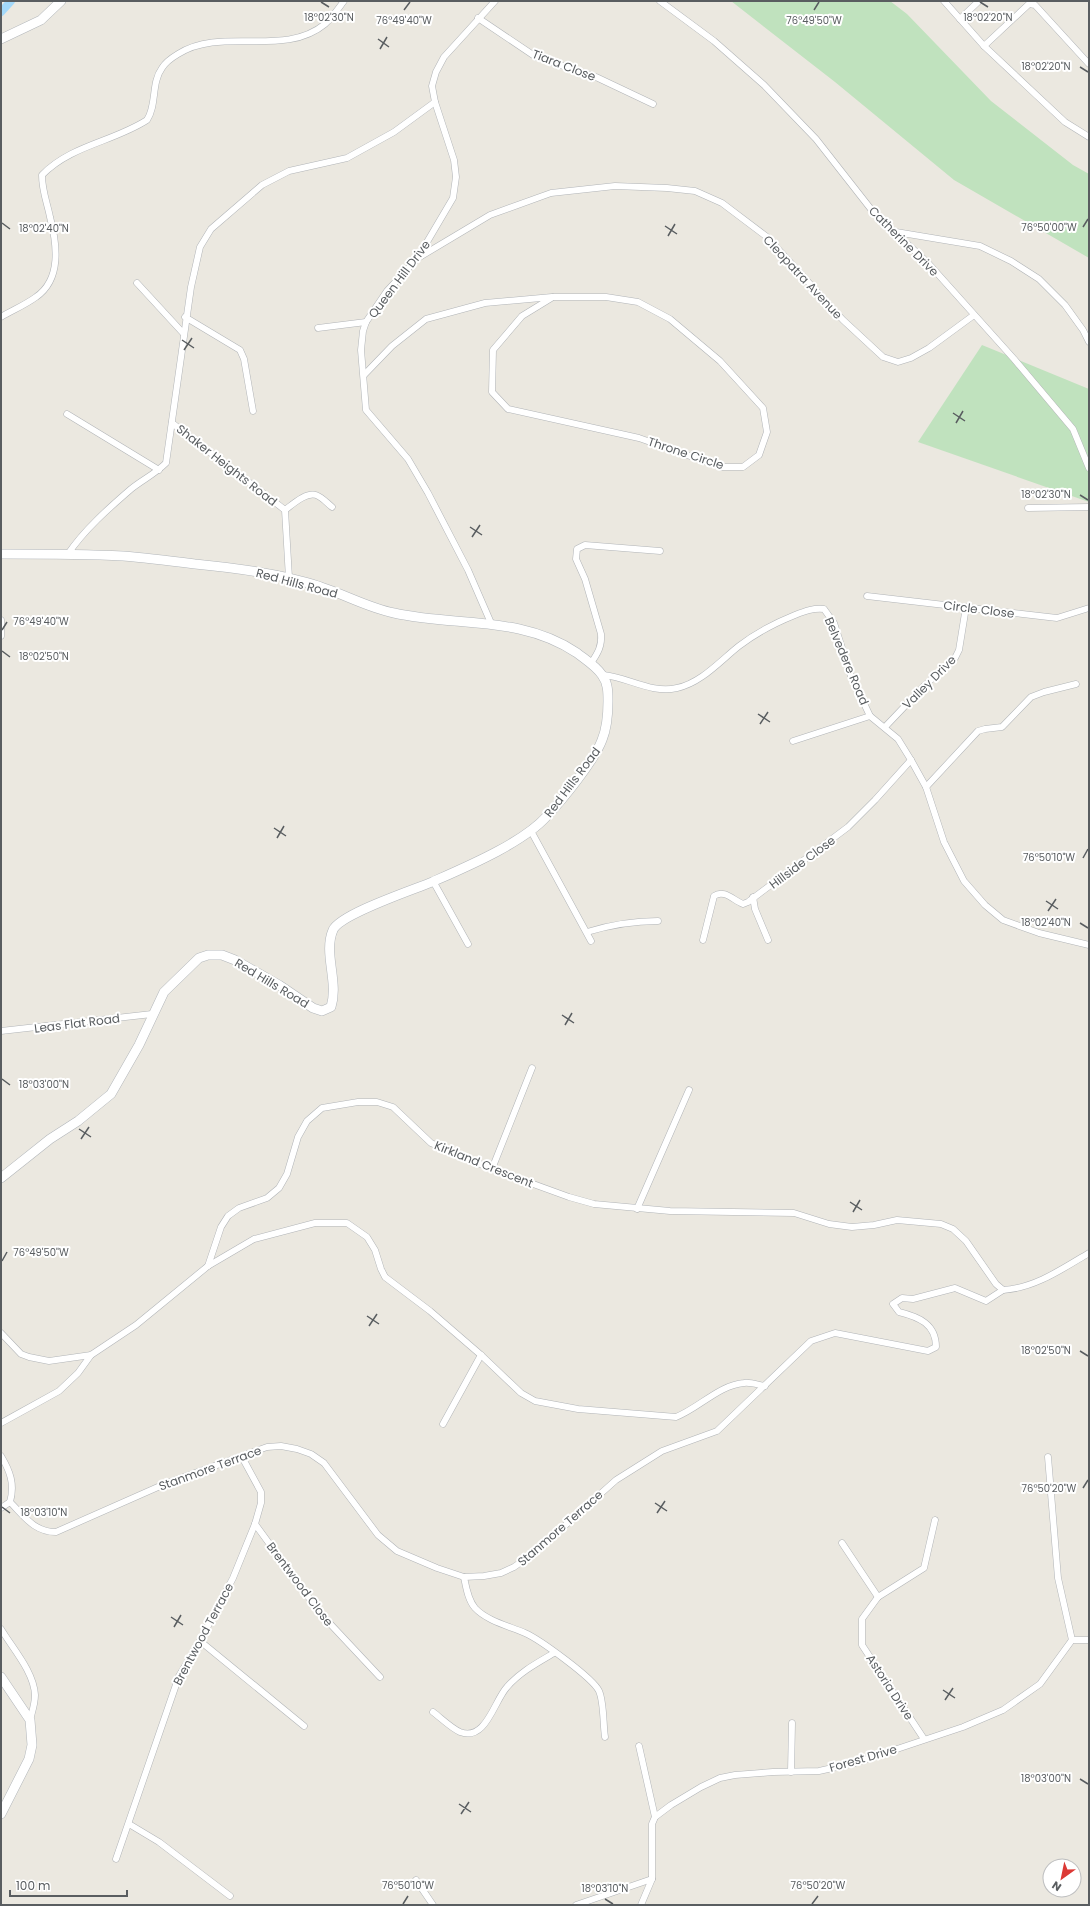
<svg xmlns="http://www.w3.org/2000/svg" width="1090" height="1906" viewBox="0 0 1090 1906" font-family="Poppins,sans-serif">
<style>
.green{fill:#c0e2be}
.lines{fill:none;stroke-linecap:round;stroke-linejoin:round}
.canal{stroke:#a3d8f9;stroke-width:8}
.street-casing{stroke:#b1b4b7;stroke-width:7}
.secondary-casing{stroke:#b2b6ba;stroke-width:10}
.street{stroke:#fff;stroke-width:6}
.secondary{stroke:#fff;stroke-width:9}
.ticks{fill:none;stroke:#595d60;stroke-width:1.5}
.labels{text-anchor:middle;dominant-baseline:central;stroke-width:4;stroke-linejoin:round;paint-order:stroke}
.street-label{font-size:12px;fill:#595d60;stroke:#fff}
.ticks-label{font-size:10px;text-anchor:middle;fill:#595d60;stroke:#fff;stroke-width:4;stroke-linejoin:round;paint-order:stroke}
</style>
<rect width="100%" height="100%" fill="#ebe8e0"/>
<g class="green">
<path d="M731 1H890L907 14 991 101 1073 165 1089 174V258L954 180 835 82Z"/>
<path d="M982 345 1089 389V502L918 442Z"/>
</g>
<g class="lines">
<path class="canal" d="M1 12 11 1"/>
<g class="street-casing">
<g id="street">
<path d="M660 1 714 41 764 85 816 139 874 213 928 263 1014 359 1073 429 1089 468"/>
<path d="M944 1 984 46 1065 122 1089 137"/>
<path d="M478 18 536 57 596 77 653 104"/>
<path d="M960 19 979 1"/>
<path d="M984 46 1029 4 1035 5 1089 64"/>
<path d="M896 232 980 246 1011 261 1039 279 1065 305 1083 330 1089 342"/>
<path d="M418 258 490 215 551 193 615 186 667 188 695 191 722 203 767 237 843 320 883 357 898 362 911 358 929 348 974 315"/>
<path d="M137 283 183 333"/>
<path d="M553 297H606L638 302 670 319 720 361 763 408 767 432 759 455 743 467H721L639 438 508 409 492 392 493 350 522 316Z"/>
<path d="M1 317C13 310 25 305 36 297 62 279 57 244 50 217 47 202 42 191 42 175 71 145 113 142 147 120 157 105 151 83 162 68 165 63 173 57 178 54 222 26 284 58 325 24 332 18 338 9 344 1"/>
<path d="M185 317 240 350 244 359 253 411"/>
<path d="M318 328 366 322"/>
<path d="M364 375 392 346 426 319 485 303 552 297"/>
<path d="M67 414 159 470"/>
<path d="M172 423 285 510 289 578"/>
<path d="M1028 508 1089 507"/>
<path d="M285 510C293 504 306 492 316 495 322 497 327 503 332 507"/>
<path d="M68 554C84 530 109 508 131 489 142 480 155 474 166 463L191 287 200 247 211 229 262 185 289 171 347 158 394 132 435 102"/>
<path d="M867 596 1057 618 1089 608"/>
<path d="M1 620V636"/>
<path d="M491 623 468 570 428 493 408 459 366 410 361 350 363 331 366 322 387 291 417 259 453 198 456 177 454 160 435 102 432 86 436 72 444 57 495 1"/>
<path d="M591 663C598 653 602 646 601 634L585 579 576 559 577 549 585 545 660 551"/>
<path d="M603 675C628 677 651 694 677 688 701 683 720 661 739 646 756 633 775 623 795 615 805 611 813 608 824 609L834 623 851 676 870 716 898 739 911 760 926 787 944 842 964 881 985 905 1003 920 1039 933 1089 945"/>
<path d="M885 727 924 686 955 658 959 650 966 607"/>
<path d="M793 741 870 716"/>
<path d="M926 787 978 731 985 729 1002 727 1031 697 1044 692 1076 684"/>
<path d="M531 831 591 941"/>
<path d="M433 881 468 944"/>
<path d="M753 897 755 909 768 940"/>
<path d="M587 932C610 925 633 921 658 921"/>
<path d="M703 940 714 896C724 889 733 900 743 904L748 902 848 827 875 800 911 760"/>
<path d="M1 1031 152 1014"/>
<path d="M492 1169 532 1068"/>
<path d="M637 1209 689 1090"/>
<path d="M208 1266 221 1227 228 1216 239 1208 267 1198 279 1188 287 1174 298 1137 307 1121 322 1108 358 1102H377L393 1107 431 1143 492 1169 569 1197 594 1204 670 1211 794 1213 829 1224 852 1227 874 1225 897 1220 941 1224 953 1229 966 1241 996 1284 1003 1290C1035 1288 1062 1269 1089 1253"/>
<path d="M1 1333 21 1354 29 1357 49 1361 91 1355 136 1325 208 1266 254 1239 315 1223H347L367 1237 375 1250 381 1269 385 1277 430 1311 481 1355 521 1393 535 1401 578 1409 676 1417C699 1408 719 1385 744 1383 750 1382 759 1385 765 1386"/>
<path d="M1 1423 59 1391 78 1373 91 1355"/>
<path d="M443 1424 481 1355"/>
<path d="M1 1456C10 1471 15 1484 10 1502"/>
<path d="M1048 1457 1058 1578 1072 1640"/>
<path d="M10 1502C24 1516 34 1532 56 1532L167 1483 267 1447 281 1446 297 1449 311 1454 324 1463 378 1535 397 1551 437 1568 464 1577 484 1576 501 1573 514 1567 534 1553 616 1480 662 1451 717 1431 811 1341 835 1333 928 1351 936 1347C936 1324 919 1317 899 1312L893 1304 902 1298 913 1299 955 1288 986 1301 1003 1290"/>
<path d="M1 1508 10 1502"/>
<path d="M255 1524 320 1613 380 1677"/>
<path d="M842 1543 878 1597"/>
<path d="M464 1577C466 1587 468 1600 475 1608 487 1621 509 1626 525 1633 539 1639 593 1678 599 1691 604 1702 603 1724 605 1737"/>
<path d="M1 1629C13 1649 34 1672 35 1695 35 1704 32 1712 30 1720"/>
<path d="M200 1641 304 1726"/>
<path d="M433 1712C441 1718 451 1728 460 1732 486 1742 494 1701 507 1687 520 1672 537 1663 554 1653"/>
<path d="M924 1739 862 1645V1619L878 1597 924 1568 935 1520"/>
<path d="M639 1746 655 1817"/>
<path d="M791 1772 792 1723"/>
<path d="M129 1824 159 1842 230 1896"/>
<path d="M116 1859 179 1676 200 1641 233 1578 255 1524 261 1503V1492L242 1457"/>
<path d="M416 1880 433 1905"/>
<path d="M576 1905 652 1879"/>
<path d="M641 1905 652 1879V1824L655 1817 671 1805 701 1787 720 1778 735 1775 773 1772 819 1771 855 1763 963 1727 1003 1710 1040 1684 1072 1640H1089"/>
</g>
</g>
<g class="secondary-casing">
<g id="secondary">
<path d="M1 39 41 20 61 1"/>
<path d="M1 554C42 554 83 554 123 556 147 558 171 561 195 564 227 567 258 571 289 578 300 581 311 583 321 587 346 595 369 608 394 613 456 627 521 615 577 653 586 660 596 666 602 675 608 683 608 692 608 701 608 714 607 728 602 740 594 761 563 799 547 816 523 843 466 867 432 882 413 890 340 914 333 930 323 953 339 982 331 1007L322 1011 313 1008 279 985 235 960 222 955H208L199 958 164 992 139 1045 111 1094 78 1121 50 1139 1 1178"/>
<path d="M1 1677 30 1720 32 1745 29 1759 1 1814"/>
</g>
</g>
<use href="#street" class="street"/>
<use href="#secondary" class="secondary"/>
</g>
<path class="ticks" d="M321 2 329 7M980 2 988 7M404 10 410 2M814 10 819 2M378 39 389 47M380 49 387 37M1080 67 1088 72M2 223 10 229M665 226 677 234M1083 227 1088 219M668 236 675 224M182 340 194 348M184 350 192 338M953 413 965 421M956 423 963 411M1080 495 1088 500M470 527 482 535M472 537 480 525M2 630 7 622M2 651 10 657M758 714 770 722M760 724 768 712M274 828 286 836M277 838 284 826M1083 858 1088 849M1046 901 1058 909M1048 911 1056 899M1080 923 1088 928M562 1015 574 1023M565 1025 572 1013M2 1079 10 1085M79 1129 91 1137M81 1139 89 1127M850 1202 862 1210M853 1212 860 1200M2 1261 7 1252M367 1316 379 1324M369 1326 377 1314M1080 1351 1088 1356M1083 1488 1088 1480M655 1503 667 1511M2 1507 10 1513M657 1513 665 1501M171 1617 183 1625M174 1627 181 1615M943 1690 955 1698M945 1700 953 1688M1080 1779 1088 1784M459 1804 471 1812M461 1814 469 1802M605 1899 613 1904M403 1904 408 1896M812 1904 818 1896"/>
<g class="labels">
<g class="street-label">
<text transform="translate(564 65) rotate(21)">Tiara Close</text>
<text transform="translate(904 241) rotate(45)">Catherine Drive</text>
<text transform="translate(803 277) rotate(47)">Cleopatra Avenue</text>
<text transform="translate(399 279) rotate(-53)">Queen Hill Drive</text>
<text transform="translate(686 453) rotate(18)">Throne Circle</text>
<text transform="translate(227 465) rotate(38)">Shaker Heights Road</text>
<text transform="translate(297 583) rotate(15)">Red Hills Road</text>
<text transform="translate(979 609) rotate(7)">Circle Close</text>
<text transform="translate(847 661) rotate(67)">Belvedere Road</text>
<text transform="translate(929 682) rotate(-45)">Valley Drive</text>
<text transform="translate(572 782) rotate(-53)">Red Hills Road</text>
<text transform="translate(802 862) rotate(-37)">Hillside Close</text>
<text transform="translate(272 983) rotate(31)">Red Hills Road</text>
<text transform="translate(77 1023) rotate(-7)">Leas Flat Road</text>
<text transform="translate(484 1164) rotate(22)">Kirkland Crescent</text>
<text transform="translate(210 1468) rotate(-20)">Stanmore Terrace</text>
<text transform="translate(560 1528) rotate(-41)">Stanmore Terrace</text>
<text transform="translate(300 1584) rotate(53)">Brentwood Close</text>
<text transform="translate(203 1634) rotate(-62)">Brentwood Terrace</text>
<text transform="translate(890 1687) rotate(57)">Astoria Drive</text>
<text transform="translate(863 1758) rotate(-16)">Forest Drive</text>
</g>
</g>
<g class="ticks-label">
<text x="329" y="21">18°02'30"N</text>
<text x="988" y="21">18°02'20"N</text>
<text x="404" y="24">76°49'40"W</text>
<text x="814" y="24">76°49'50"W</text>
<text x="1046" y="70">18°02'20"N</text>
<text x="1049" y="231">76°50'00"W</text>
<text x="44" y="232">18°02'40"N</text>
<text x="1046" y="498">18°02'30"N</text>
<text x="41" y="625">76°49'40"W</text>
<text x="44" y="660">18°02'50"N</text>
<text x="1049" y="861">76°50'10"W</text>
<text x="1046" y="926">18°02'40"N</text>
<text x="44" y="1088">18°03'00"N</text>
<text x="41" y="1256">76°49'50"W</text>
<text x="1046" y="1354">18°02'50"N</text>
<text x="1049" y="1492">76°50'20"W</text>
<text x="44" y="1516">18°03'10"N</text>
<text x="1046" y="1782">18°03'00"N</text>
<text x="408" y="1889">76°50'10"W</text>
<text x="818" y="1889">76°50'20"W</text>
<text x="605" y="1892">18°03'10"N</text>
</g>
<rect width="1090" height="1906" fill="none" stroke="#595d60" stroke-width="4"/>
<g transform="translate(1062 1878) rotate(213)"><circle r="19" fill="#ffffff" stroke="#bdbebf"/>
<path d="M0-3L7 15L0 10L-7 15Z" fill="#dc3935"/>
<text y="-6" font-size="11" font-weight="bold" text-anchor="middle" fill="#595d60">N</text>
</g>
<path d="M10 1890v6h117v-6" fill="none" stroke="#595d60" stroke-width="2"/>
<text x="16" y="1890" font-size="12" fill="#595d60" stroke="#ffffff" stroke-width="3" paint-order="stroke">100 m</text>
</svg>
